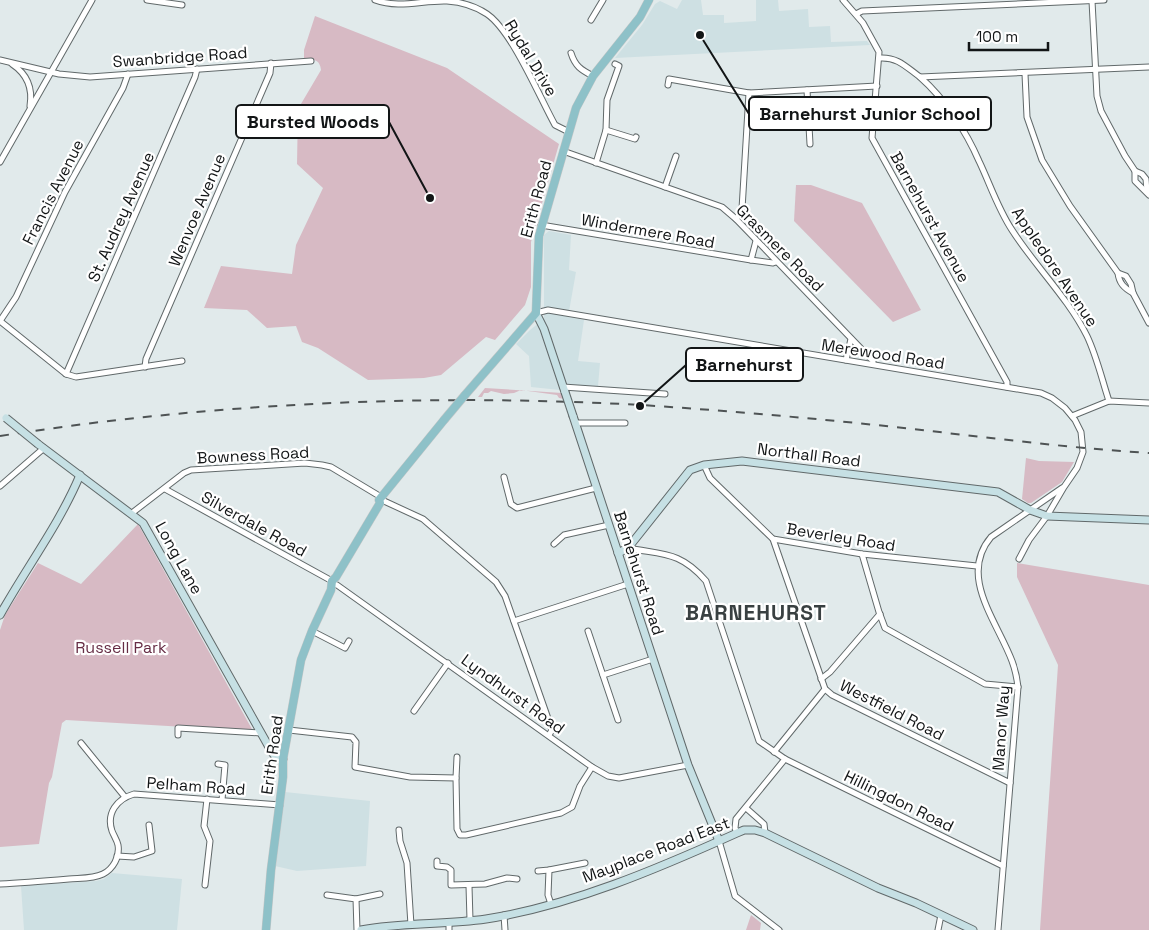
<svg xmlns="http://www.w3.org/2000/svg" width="1149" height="930" viewBox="0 0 1149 930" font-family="'Space Grotesk',sans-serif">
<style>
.built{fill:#cee0e3}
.green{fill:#d7bac4}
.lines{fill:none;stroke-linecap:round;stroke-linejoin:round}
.street-casing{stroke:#61696a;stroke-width:7}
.secondary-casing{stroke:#61696a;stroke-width:9}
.primary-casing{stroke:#c6c7c7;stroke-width:9}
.street{stroke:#fff;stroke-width:5}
.secondary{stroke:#c6e0e4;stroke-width:7}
.primary{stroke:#8ec1c8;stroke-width:8}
.rail{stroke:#4e5354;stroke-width:2;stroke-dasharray:9 9;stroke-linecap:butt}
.secondary-bridge-casing{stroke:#61696a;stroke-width:9;stroke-linecap:butt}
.primary-bridge-casing{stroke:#c6c7c7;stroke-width:9;stroke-linecap:butt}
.secondary-bridge{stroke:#c6e0e4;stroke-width:7}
.primary-bridge{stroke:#8ec1c8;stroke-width:8}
.labels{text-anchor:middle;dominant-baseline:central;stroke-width:4.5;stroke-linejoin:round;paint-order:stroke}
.street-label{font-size:16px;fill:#121516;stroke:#fff}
.park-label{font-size:16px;fill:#662d45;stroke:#fff}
.district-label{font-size:21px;font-weight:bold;letter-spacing:1px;fill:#394041;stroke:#fff}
.leader{fill:none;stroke:#121516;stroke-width:2}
.callout-dot{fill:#121516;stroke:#fff;stroke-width:2}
.callout{fill:#fff;stroke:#121516;stroke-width:2}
.callout-label{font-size:18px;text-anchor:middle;font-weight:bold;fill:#121516}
</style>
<rect width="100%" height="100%" fill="#e1eaeb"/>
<g class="built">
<path d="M682 0H701L703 15H724V23L756 21V0H778L779 11 808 9 809 27 830 26 831 42 867 41 870 45 615 58 642 25 655 4 660 1 677 9Z"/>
<path d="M549 231 571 235 569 270 576 272 568 317 584 320 578 361 600 363 598 386 559 384 560 390 531 387 529 356 516 344 530 330 544 319V235Z"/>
<path d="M285 792 370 801 366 866 297 871 275 866Z"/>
<path d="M112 873 182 879 177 930H24L21 886 96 881 104 879Z"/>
</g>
<g class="green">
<path d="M315 16 447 68 559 144 531 242V287L525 305 495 340 486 337 441 375 424 378 368 380 318 348 302 342 296 326 267 328 247 310 204 308 221 266 292 274 296 245 323 188 297 164 298 109 321 70C320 59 313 59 304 59V50Z"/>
<path d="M796 185H811L862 203 921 310 893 322 794 221Z"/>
<path d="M485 388 562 393 564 399 559 398 557 395 521 390 514 393 504 394 491 391 488 393H484L482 397H478Z"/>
<path d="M1026 458 1039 461 1074 462 1062 482 1031 503H1028L1022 499Z"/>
<path d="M138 524 253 731 66 720 62 723 52 777 49 783 39 844 0 847V630L5 615 38 563 81 584Z"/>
<path d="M1017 563 1149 585V930H1040L1058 665 1017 577Z"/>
<path d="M751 915 761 923 760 930H746Z"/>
</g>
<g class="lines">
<g class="street-casing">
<g id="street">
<path d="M147 0 182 5"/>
<path d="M375 0C399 9 423 0 447 1 462 2 475 6 487 14 512 31 539 96 555 125L569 132"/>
<path d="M843 0 863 23 879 52 872 138 1007 382V387"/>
<path d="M1092 1 1097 96 1101 111 1125 156 1135 171 1142 174 1146 179 1147 191"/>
<path d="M856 14 862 11 1104 0"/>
<path d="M591 20 603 0"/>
<path d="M571 53C575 66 581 70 593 76"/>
<path d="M880 58C898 57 906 67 920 77L1149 67"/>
<path d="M0 60 59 74 90 77 311 61"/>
<path d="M12 64C27 74 33 88 30 106"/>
<path d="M1025 74 1027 117 1042 160 1070 206 1118 273 1126 276 1131 284 1133 293 1149 323"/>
<path d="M920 77C945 99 966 131 979 161 990 184 998 209 1012 230 1035 266 1068 298 1087 336 1097 357 1102 380 1109 401"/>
<path d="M668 85 669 79 749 93 877 86"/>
<path d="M807 90 810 144"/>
<path d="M606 130 635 139 636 137"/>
<path d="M563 151 722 207 736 219 873 361V364"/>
<path d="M0 162 92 0"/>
<path d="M596 163 606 130 607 100 619 66 615 64"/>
<path d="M1135 171V181L1149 195"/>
<path d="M665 187 676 156"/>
<path d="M736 219 740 214 742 209 749 93"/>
<path d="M541 225 751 260 773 263 776 262"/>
<path d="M751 260 756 241"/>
<path d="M1118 273C1119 283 1124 288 1133 293"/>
<path d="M536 313 548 310 1041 393 1052 398 1065 408 1075 420 1081 432 1083 452 1077 468 1064 487 1047 516 1029 540 1019 559"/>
<path d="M0 321 16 297 65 192 123 88 128 74"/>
<path d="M0 321 66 374 76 377 182 361"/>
<path d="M846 360 851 339"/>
<path d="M145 367 146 359 270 73 271 63"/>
<path d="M66 374 195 77 197 69"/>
<path d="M563 387 665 394"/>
<path d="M1072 416 1109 401 1149 403"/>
<path d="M575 423H625"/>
<path d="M704 465 710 478 773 539 862 554 977 566"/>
<path d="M504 477 511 504 517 508 596 488"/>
<path d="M0 486 44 448"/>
<path d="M165 489 332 581"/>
<path d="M384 501 423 519 496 582 505 596 552 730 549 735"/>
<path d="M132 513 184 473 191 470 305 463 322 465 331 467 381 497"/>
<path d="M773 539 825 689 832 695 1010 783"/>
<path d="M554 544 564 535 609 525"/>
<path d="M628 548C663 555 680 551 706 581L759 741 785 759 1003 866"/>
<path d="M862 554 879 612 885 628 985 684 1018 687"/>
<path d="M337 585 592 767 608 776 619 778 688 765"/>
<path d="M514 621 628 584"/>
<path d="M312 631 345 648 349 641"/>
<path d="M588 631 618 720"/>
<path d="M603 675 653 659"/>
<path d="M821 679 830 672 880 614"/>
<path d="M414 711 448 663"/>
<path d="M289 730 352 737 356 742 355 767 410 777 456 778 457 829 460 835H466L561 813 572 807 580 786 592 767"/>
<path d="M178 735V728L261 733"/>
<path d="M81 743 125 797"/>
<path d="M774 752 825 689"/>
<path d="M218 764 225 765 222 800"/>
<path d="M456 778 457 757"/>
<path d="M746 808 764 824 765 833"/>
<path d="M399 830 400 841 407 863 411 925"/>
<path d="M737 833 735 828 736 819 785 759"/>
<path d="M719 841 735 896 779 930"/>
<path d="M117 856 134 857 152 851 149 825"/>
<path d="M437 861V866L447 867 451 870V885L485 884 507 878 517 879"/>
<path d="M549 870 548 895 551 904"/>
<path d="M538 871 549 870 585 863"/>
<path d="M0 884C23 883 46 881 69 879 79 878 93 879 103 874 113 869 120 857 118 845 117 840 114 836 112 831 106 813 117 799 134 794L280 805"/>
<path d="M205 885 210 841 204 826 207 799"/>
<path d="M469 886 470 920"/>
<path d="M327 895 356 899 357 930"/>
<path d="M356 899 380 894"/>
<path d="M504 915 505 930"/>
<path d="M449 922V930"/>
<path d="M938 930 941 915"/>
<path d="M998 930 1018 687C1017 678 1015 669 1012 661 997 621 958 576 991 537L1062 488"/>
</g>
</g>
<g class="secondary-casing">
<g id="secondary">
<path d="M536 313 544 329 565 392"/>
<path d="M573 416 688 765 719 841"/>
<path d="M38 444 143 523 269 747 274 755 283 759"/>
<path d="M618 553 628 548 690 470 704 465 742 461 998 492 1030 510 1047 516 1149 520"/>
<path d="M0 615C26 568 59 525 80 475"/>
<path d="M361 930C402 922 444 925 486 919 573 905 657 869 737 833L744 830H755L765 833 878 888 916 903 973 930"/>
</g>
</g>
<g class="primary-casing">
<g id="primary">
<path d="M465 395 536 313 539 236 576 108 593 76 640 17 649 0"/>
<path d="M266 930 271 870 283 777V759L301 660 312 631 331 590 332 581 336 577 380 503 379 500 444 420"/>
</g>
</g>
<use href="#street" class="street"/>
<use href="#secondary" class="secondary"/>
<use href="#primary" class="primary"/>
<path class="rail" d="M0 436C211 403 428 393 641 405 732 411 822 419 913 429 991 438 1070 448 1149 453"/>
<g class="secondary-bridge-casing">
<g id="secondary-bridge">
<path d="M565 392 573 416"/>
<path d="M6 418 38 444"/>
</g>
</g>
<g class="primary-bridge-casing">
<path id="primary-bridge" d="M444 420 465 395"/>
</g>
<use href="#secondary-bridge" class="secondary-bridge"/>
<use href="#primary-bridge" class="primary-bridge"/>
</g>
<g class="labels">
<g class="street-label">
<text transform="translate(180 57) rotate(-4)">Swanbridge Road</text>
<text transform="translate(531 58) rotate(59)">Rydal Drive</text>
<text transform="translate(53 192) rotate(-63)">Francis Avenue</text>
<text transform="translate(536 199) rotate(-75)">Erith Road</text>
<text transform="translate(197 210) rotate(-67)">Wenvoe Avenue</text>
<text transform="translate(121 217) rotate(-66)">St. Audrey Avenue</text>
<text transform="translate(930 217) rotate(61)">Barnehurst Avenue</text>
<text transform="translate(648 231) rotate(10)">Windermere Road</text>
<text transform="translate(780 248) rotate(45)">Grasmere Road</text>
<text transform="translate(1055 267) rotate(56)">Appledore Avenue</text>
<text transform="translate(883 354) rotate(9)">Merewood Road</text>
<text transform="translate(253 455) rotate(-3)">Bowness Road</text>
<text transform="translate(809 455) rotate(7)">Northall Road</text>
<text transform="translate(254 524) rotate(29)">Silverdale Road</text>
<text transform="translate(841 537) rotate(9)">Beverley Road</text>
<text transform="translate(179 558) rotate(61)">Long Lane</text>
<text transform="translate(639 573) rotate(72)">Barnehurst Road</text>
<text transform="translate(513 694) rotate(36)">Lyndhurst Road</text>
<text transform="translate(892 710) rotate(27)">Westfield Road</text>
<text transform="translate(1001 728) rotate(-86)">Manor Way</text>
<text transform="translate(272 755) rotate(-82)">Erith Road</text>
<text transform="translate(196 786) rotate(4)">Pelham Road</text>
<text transform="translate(899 801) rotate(26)">Hillingdon Road</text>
<text transform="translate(656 850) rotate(-21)">Mayplace Road East</text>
</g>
<g class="park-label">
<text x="121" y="647">Russell Park</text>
</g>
<g class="district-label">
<text x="756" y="612">BARNEHURST</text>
</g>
</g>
<path class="leader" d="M700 35L749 114M430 198L389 122M640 406L686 365"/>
<g class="callout-dot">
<circle cx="700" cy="35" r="5"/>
<circle cx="430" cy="198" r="5"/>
<circle cx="640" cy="406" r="5"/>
</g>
<g class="callout">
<rect x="749" y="97" width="242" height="33" rx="5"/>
<rect x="236" y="105" width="153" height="33" rx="5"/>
<rect x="686" y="348" width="117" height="33" rx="5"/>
</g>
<g class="callout-label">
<text x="870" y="120">Barnehurst Junior School</text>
<text x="313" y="128">Bursted Woods</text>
<text x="744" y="371">Barnehurst</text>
</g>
<path d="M969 42v8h79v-8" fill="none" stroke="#121516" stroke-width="2.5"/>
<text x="976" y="42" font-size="15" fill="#121516" stroke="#ffffff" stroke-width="4" paint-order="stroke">100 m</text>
</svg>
